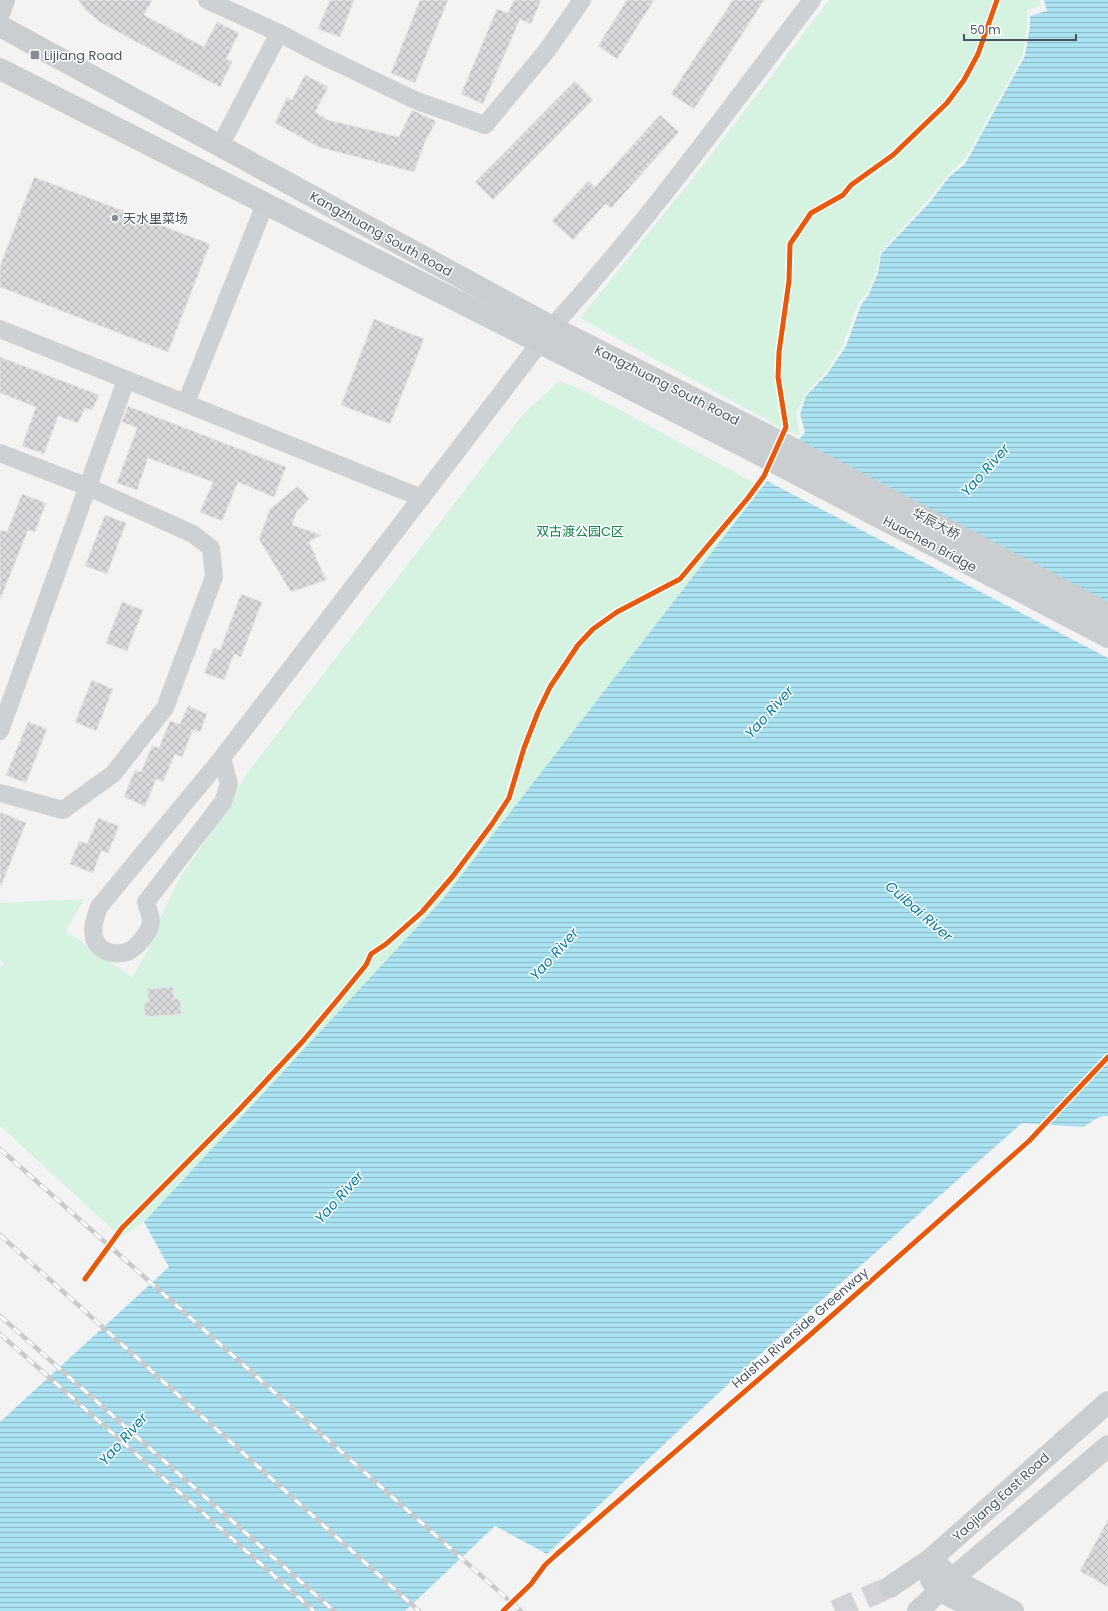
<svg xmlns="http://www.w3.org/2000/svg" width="1108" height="1611" viewBox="0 0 1108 1611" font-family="Poppins,'Noto Sans SC',sans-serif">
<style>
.park{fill:#d6f3e1}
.water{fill:url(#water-rules)}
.pier{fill:#f3f3f3}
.building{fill:url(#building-cross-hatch);stroke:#e4e5e5}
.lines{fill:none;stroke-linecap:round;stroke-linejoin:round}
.major-tunnel{stroke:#d1d3d6;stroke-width:22;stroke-dasharray:22 11;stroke-linecap:butt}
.minor{stroke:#ced1d4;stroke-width:18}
.major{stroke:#caced1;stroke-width:22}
.rail-casing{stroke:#c8cacc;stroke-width:4.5}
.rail{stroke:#fff;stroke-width:3;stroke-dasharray:9;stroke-linecap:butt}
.cycleway-casing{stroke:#fff;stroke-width:8}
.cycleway{stroke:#e8590c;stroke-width:5}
.poi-dot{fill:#848c94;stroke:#fff;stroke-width:1.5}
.labels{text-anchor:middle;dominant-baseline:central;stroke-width:3;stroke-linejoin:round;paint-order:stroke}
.poi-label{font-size:13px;fill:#485561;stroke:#fff;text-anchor:start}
.street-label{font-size:13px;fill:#485561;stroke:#fff}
.park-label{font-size:13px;fill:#12834b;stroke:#fff}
.water-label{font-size:14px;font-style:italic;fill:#067e9f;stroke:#fff}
</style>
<defs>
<pattern id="water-rules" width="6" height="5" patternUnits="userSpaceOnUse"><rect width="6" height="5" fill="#aae2f2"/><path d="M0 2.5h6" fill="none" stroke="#8cbac7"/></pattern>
<pattern id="building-cross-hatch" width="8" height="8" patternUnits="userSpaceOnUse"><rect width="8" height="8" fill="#dadadc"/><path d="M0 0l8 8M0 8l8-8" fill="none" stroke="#b3b4b6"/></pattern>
</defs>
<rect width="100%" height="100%" fill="#f3f3f3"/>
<g class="park">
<path d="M829 0H1040L1041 6 1027 10V25L1023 54 980 133 963 161 949 174 928 200 880 253 876 273 865 296 858 304 843 345 825 373 804 396 796 414 800 436 776 425 580 318 701 168Z"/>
<path d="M559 381 583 390 762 487 443 899 144 1222 121 1237 0 1126V968L4 963 0 960V903L84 899 66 931 132 977 148 950 162 914 181 876 230 805 245 776 524 413Z"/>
</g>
<path class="water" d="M1044 0H1108V1116H1104L1097 1118 1083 1127 1022 1123 755 1359 547 1554 495 1526 405 1611H0V1422L169 1267 144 1222 443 899 805 432 800 414 806 396 828 373 846 346 861 305 868 296 878 273 881 254 930 202 950 176 965 164 1025 56 1030 26V16L1047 11Z"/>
<path class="pier" d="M796 440 1108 602V658L765 480Z"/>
<g class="building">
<path d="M78 0H152L144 15 204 47 217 22 239 33 226 59 232 62 220 87 100 22 88 12Z"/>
<path d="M330 0H354L340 37 318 29Z"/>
<path d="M420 0H448L415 83 391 73Z"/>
<path d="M514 0H541L531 24 520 19 483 104 461 94 497 9 508 13Z"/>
<path d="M627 0H654L617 59 598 46Z"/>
<path d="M733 0H764L694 109 671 94Z"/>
<path d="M305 75 328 87 315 112 328 120 399 137 412 110 436 121 424 144 414 172 319 147 275 123 287 97 292 100Z"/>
<path d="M575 81 593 100 493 200 475 182Z"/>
<path d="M660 115 679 132 611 208 605 204 573 240 552 221 588 181 595 187Z"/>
<path d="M34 177 210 244 168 352 0 287V266Z"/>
<path d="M374 319 424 339 390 424 341 405Z"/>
<path d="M0 357 99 395 92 410 85 408 78 423 58 416 44 454 22 446 36 407 0 393Z"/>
<path d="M128 406 286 467 274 497 238 482 222 521 200 512 213 482 148 458 137 490 117 483 137 428 122 422Z"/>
<path d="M298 486 309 499 297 511 292 525 321 535 309 542 326 580 291 592 259 539 270 509Z"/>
<path d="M22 494 46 503 35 532 28 530 0 600V530L7 532Z"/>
<path d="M105 515 126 523 107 574 85 566Z"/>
<path d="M241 594 262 602 241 657 234 654 224 680 204 673 214 648 220 650Z"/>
<path d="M122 602 143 610 127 651 106 643Z"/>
<path d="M92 680 113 689 96 731 75 722Z"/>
<path d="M188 706 207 714 200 732 193 730 182 757 175 754 163 782 156 779 145 806 124 797 135 770 141 772 152 746 159 748 170 721 180 724Z"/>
<path d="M28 722 47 729 26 783 6 775Z"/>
<path d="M0 812 26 823 1 886H0Z"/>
<path d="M98 818 119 826 108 853 101 851 93 873 70 864 79 841 87 844Z"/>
<path d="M173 987 174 999H180L181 1014 145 1017 144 1003H149L147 989Z"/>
<path d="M1108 1520V1587L1080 1571Z"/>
</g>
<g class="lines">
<path class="major-tunnel" d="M835 1611 890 1587"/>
<g class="minor">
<path d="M207 0 279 33 319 54 417 101 485 125 548 49 582 0"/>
<path d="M220 146 279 33"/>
<path d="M0 329 422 498"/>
<path d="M186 403 265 204"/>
<path d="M0 453 88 487 193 534 211 548 214 577 165 708 113 774 63 810 0 793"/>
<path d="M0 731 126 380"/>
<path d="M222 758 229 784 223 802 146 902C147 908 151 915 151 920 151 925 149 930 146 934 142 940 138 946 131 950 118 957 98 953 94 937 91 927 96 916 99 907L222 758 552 327C646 224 728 110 812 0"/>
</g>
<g class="major">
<path d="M0 11 4 0"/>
<path d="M0 26 552 327 765 434 1108 614"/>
<path d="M0 69 751 450 1108 637"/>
<path d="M942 1569 952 1579 1013 1611"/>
<path d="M931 1580 940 1591 980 1611"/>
<path d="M890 1587 931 1559 1108 1402"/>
<path d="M918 1611 952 1579 1108 1446"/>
</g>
<g class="rail-casing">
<g id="rail">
<path d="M0 1149 521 1611"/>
<path d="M0 1235 419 1611"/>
<path d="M0 1316 334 1611"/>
<path d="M0 1334 314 1611"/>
</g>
</g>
<use href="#rail" class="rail"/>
<g class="cycleway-casing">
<g id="cycleway">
<path d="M85 1279 122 1228 237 1112 303 1041 339 998 366 965 371 954 386 944 422 912 453 876 492 824 509 798 524 748 538 712 550 687 578 645 593 629 617 612 680 579 748 498 764 476 786 427 778 377 779 352 789 281 790 244 811 213 843 195 851 185 893 155 947 103 964 80 978 54 997 0"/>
<path d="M503 1611 531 1584 545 1565 557 1554 811 1334 1029 1141 1108 1057"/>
</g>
</g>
<use href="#cycleway" class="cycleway"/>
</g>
<g class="poi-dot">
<rect x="30" y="50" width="10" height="10" rx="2"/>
<circle cx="115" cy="218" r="4"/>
</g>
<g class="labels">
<g class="poi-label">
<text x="44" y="55">Lijiang Road</text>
<text x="123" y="218">天水里菜场</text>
</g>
<g class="street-label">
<text transform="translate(381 234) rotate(29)">Kangzhuang South Road</text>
<text transform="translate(667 385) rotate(27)">Kangzhuang South Road</text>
<text transform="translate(936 524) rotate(28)">华辰大桥</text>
<text transform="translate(930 544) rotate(28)">Huachen Bridge</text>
<text transform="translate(800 1328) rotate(-41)">Haishu Riverside Greenway</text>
<text transform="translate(1001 1497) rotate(-42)">Yaojiang East Road</text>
</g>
<g class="park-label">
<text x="580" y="531">双古渡公园C区</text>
</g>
<g class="water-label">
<text transform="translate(985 470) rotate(-48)">Yao River</text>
<text transform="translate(769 712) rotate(-48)">Yao River</text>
<text transform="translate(919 911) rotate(41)">Cuibai River</text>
<text transform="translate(554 954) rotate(-48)">Yao River</text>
<text transform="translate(339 1197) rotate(-48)">Yao River</text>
<text transform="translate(123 1439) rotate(-48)">Yao River</text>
</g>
</g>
<path d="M964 34v6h112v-6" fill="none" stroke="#485561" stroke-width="2"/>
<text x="970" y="34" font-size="12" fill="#485561" stroke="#ffffff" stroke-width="3" paint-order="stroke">50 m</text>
</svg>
